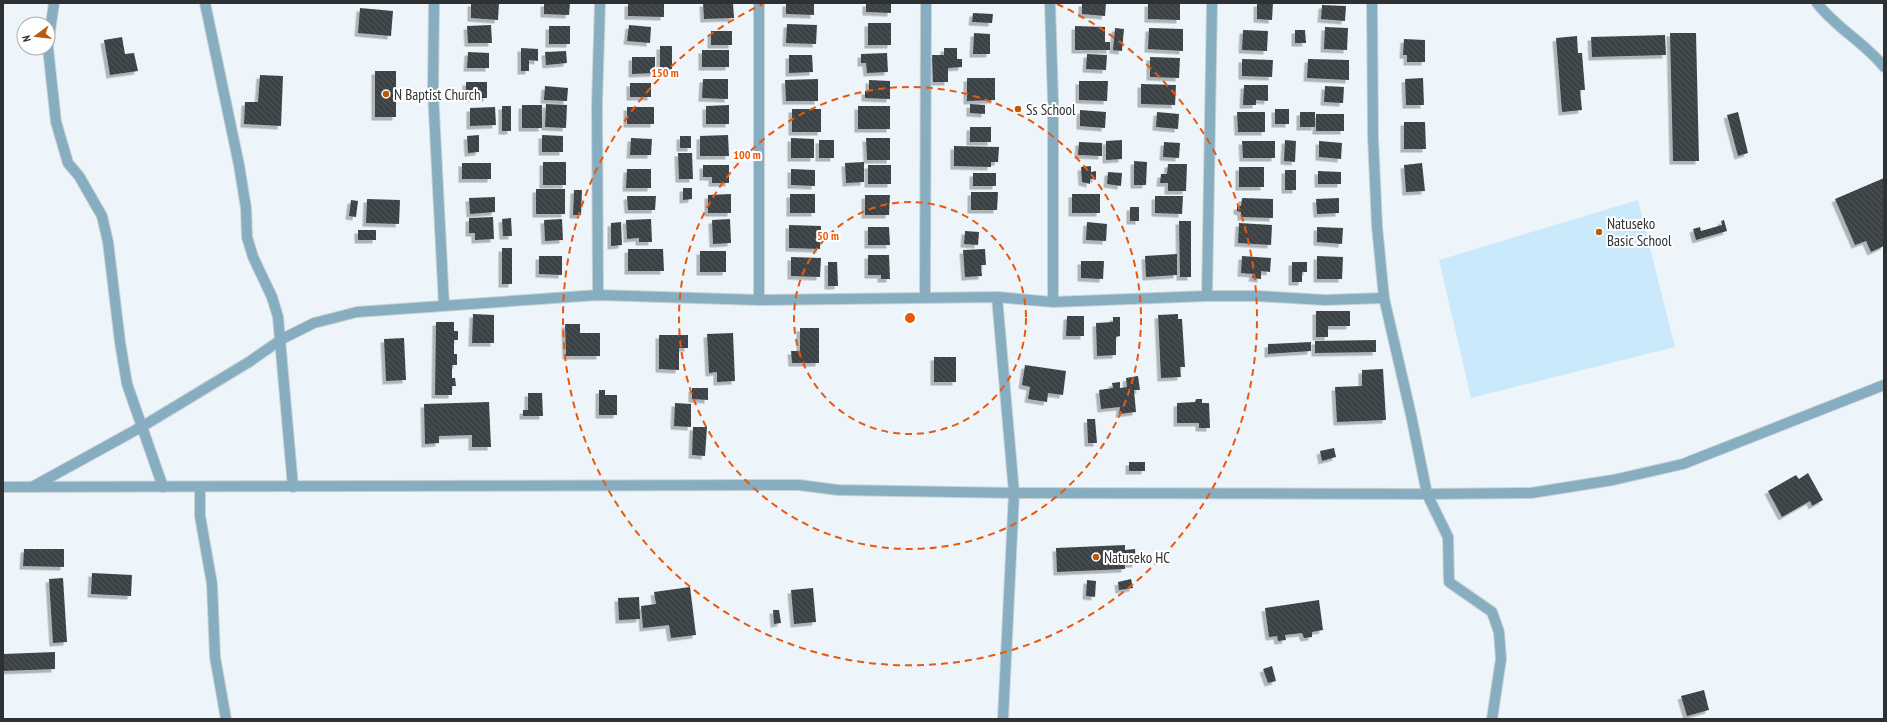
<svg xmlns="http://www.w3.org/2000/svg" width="1887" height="722" viewBox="0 0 1887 722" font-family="'PT Sans Narrow',sans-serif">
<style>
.grass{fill:#caeafb}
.building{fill:url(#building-back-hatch);filter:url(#shadow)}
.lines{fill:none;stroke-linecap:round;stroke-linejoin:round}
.minor-casing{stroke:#cad2d6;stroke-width:12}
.tertiary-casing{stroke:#cad2d6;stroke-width:12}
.minor{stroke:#87adc1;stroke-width:10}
.tertiary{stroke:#87adc1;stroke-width:10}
.ring{fill:none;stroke:#e8590c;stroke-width:2;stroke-dasharray:7 5}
.poi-dot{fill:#b95a0e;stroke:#fff;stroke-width:1.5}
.labels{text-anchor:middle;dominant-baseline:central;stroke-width:4;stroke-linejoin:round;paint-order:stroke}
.poi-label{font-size:15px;fill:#2d3133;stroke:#fff;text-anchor:start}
.centre{fill:#e8590c;stroke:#fff;stroke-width:2}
.ring-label{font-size:12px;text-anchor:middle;font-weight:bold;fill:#e8590c;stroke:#fff;stroke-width:4;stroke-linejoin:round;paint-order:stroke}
</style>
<defs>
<pattern id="building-back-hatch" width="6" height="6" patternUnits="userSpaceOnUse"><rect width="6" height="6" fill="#3c4346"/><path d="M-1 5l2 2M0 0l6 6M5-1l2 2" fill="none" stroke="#505659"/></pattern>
<filter id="shadow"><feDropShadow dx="-3.5" dy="3.5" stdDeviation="0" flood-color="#0004"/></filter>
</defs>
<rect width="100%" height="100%" fill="#edf5fa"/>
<path class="grass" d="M1638 200 1675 347 1471 398 1439 260Z"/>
<g class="building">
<path d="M471 3H499L498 20 471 18Z"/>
<path d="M544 3H570L569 15 544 14Z"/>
<path d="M628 3H664V17L628 16Z"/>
<path d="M703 3H733L734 18 704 19Z"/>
<path d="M786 3H814V15L786 14Z"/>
<path d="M866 3H891V13L866 12Z"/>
<path d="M1082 3H1106L1105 16 1082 14Z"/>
<path d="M1148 3H1180V20L1148 19Z"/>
<path d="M1257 3H1273L1272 20 1257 19Z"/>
<path d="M1322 5 1346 6 1345 21 1321 19Z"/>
<path d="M360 8 393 11 391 36 358 33Z"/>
<path d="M973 13 993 14 992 23 972 22Z"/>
<rect x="868" y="23" width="23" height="22"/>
<path d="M787 24 817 25 816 44 786 43Z"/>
<path d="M491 25 492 43H468L467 26Z"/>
<path d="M629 25 651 27 650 43 627 41Z"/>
<rect x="549" y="26" width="21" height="18"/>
<path d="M1075 26 1105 27V42H1110V50H1075Z"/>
<path d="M1325 27 1348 28 1347 50 1324 49Z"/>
<path d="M1115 28 1124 29 1122 51 1113 50Z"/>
<path d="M1149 28 1183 29V51L1148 49Z"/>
<path d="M1243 30 1268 31 1267 51 1242 50Z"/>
<path d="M1295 30H1305L1306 43H1295Z"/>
<rect x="711" y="31" width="21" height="14"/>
<path d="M974 33 990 34V54H973Z"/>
<path d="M1670 33H1696L1699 161H1673Z"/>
<path d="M1665 35 1666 55 1592 57 1591 37Z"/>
<path d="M1577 36 1578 53H1582L1585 90H1580L1582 110 1562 112 1556 38Z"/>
<path d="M122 37 125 54 134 53 138 71 110 75 104 40Z"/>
<path d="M1404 39 1425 40V62H1407V55H1403Z"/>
<rect x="660" y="46" width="12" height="28"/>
<path d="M521 48 538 49V61L529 60V71H521Z"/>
<path d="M944 48H957V59H962V67L948 68V82H933L932 55H944Z"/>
<rect x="702" y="50" width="27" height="17"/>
<path d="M566 51 567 63 546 65 545 52Z"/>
<path d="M468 52 489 53V68H467Z"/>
<path d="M887 53 888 72 867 73 866 63H861V54Z"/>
<path d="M1087 54 1107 55 1106 70 1086 69Z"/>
<path d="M789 55H812L813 72 789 73Z"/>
<path d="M632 57H655V73L632 74Z"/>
<path d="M1150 57 1180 58 1179 78 1150 77Z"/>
<path d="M1242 59 1273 60 1272 77 1242 76Z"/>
<path d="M1308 59 1349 60V80L1307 78Z"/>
<rect x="375" y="71" width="21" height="46"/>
<path d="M260 75 283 76 281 126 244 124 245 102H258Z"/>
<path d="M967 78H995V100L967 101Z"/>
<path d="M1423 78 1424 105H1406L1405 79Z"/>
<path d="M703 79H728V99L702 98Z"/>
<path d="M818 79V101H786L785 80Z"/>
<path d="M869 80 890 81V99L865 98V91H869Z"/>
<path d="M1079 81H1108L1107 101 1079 100Z"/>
<rect x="466" y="82" width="21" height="16"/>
<rect x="630" y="83" width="21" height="14"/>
<path d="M1141 84 1176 85 1175 105 1141 104Z"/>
<path d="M1244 85H1268V101L1256 100V105H1243Z"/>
<path d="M545 86 568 88 567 101 544 100Z"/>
<path d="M1325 86 1344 87 1343 103 1324 102Z"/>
<path d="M546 104 567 105 566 128 545 127Z"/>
<path d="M970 104 985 105V114L970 113Z"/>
<rect x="522" y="105" width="20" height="23"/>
<path d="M729 105V124H706V106Z"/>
<rect x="502" y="106" width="9" height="25"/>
<rect x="858" y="106" width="32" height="23"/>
<path d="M495 107 496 125 470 126V108Z"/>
<rect x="627" y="107" width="27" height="17"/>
<rect x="792" y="109" width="29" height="23"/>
<rect x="1275" y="109" width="14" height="15"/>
<path d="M1080 110 1106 112 1105 128 1080 126Z"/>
<path d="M1157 112 1179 114 1178 129 1156 127Z"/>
<path d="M1237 112H1265V132H1238Z"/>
<rect x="1300" y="112" width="15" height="15"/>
<path d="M1738 112 1748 153 1738 156 1727 115Z"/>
<rect x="1316" y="114" width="28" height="17"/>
<path d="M1404 122H1425L1426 149H1404Z"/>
<rect x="970" y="127" width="21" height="15"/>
<path d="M479 135V152L468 153 467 136Z"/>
<path d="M542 135 563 136V152H542Z"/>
<path d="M728 135 729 156H700V136Z"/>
<rect x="680" y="136" width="11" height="12"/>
<path d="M631 138 652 139 651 155H630Z"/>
<path d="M791 138 814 139V158H791Z"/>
<path d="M866 138H890V160H867Z"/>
<rect x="819" y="140" width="15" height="18"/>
<path d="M1122 140V159L1106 160V141Z"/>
<path d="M1285 140 1296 141 1295 162 1284 161Z"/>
<path d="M1242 141H1275V158H1243Z"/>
<path d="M1319 141 1342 143 1341 159 1319 157Z"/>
<path d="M1079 142 1102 143V156L1078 155Z"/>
<path d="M1164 142 1180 143 1179 158 1163 157Z"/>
<path d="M954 146 999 147 998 162H991V167L954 166Z"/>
<path d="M678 153H692L693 179H679Z"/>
<path d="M1134 161 1147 162 1146 185H1134Z"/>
<rect x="543" y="162" width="23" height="23"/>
<path d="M864 162V182L846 183 845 163Z"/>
<rect x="462" y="163" width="29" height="16"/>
<path d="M1422 163 1425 191 1406 192 1404 165Z"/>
<path d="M1168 164H1187L1186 191H1168V183H1160L1161 174H1167Z"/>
<path d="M703 165H729V183H712V177H703Z"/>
<rect x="868" y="165" width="23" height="19"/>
<path d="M1091 166V172L1096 171V179H1090V184L1082 182 1081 167Z"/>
<rect x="1239" y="167" width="25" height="20"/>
<path d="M627 169H651V188H626Z"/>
<path d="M791 169 815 170V186L791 185Z"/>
<rect x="1285" y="170" width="11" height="20"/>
<path d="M1318 171 1341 172V184H1318Z"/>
<path d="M1108 172 1122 173 1121 186 1107 184Z"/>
<rect x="973" y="173" width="23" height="13"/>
<path d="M1884 178V246L1871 252 1866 241 1855 245 1835 199Z"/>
<path d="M683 188H692V199L683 200Z"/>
<rect x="536" y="189" width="29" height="25"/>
<path d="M574 190H582L581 215H573Z"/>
<path d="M971 192H998L997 210H971Z"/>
<path d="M731 194V213H708V195Z"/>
<rect x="790" y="194" width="25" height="19"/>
<rect x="1072" y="194" width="28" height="19"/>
<path d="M865 195H890L889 215H865Z"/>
<path d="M627 196H656L655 210H628Z"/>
<path d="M1155 196H1183L1182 214 1155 213Z"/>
<path d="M495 197V212L470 214 469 198Z"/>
<path d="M1242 198 1273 199V218L1241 217V212L1237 211V206H1241Z"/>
<path d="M1339 198V213L1317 214 1316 199Z"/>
<path d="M367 199 400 200 399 224 366 223Z"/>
<path d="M351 200 358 201 356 217 349 216Z"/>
<rect x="1130" y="207" width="9" height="14"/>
<path d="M493 217 494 239 475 240V233H469V218Z"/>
<path d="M511 218 512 236H503L502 219Z"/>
<path d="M562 219 563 240 545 241 544 220Z"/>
<path d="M651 219 652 242H639V238L627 239 626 220Z"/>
<path d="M730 219 731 243 713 244 712 220Z"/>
<path d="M1724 220 1727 231 1696 240 1693 229 1700 227 1701 231 1722 225 1721 221Z"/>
<path d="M1179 221H1191V277H1180Z"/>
<path d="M621 222 622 245 611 246V223Z"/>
<path d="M1087 222 1107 224 1106 241 1086 240Z"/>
<path d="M1239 223 1272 225 1271 245 1238 243Z"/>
<path d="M789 225 821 226 820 249 789 248Z"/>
<path d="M868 227H889L890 245H868Z"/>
<path d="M1317 227 1343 228 1342 244 1317 242Z"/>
<rect x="358" y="230" width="18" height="10"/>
<path d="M965 231 979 232 978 245 964 244Z"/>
<rect x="502" y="248" width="10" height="36"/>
<path d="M628 249H663L664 271H628Z"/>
<path d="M985 249 986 265H981L982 276 965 277 963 250Z"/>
<rect x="700" y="251" width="26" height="21"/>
<path d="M1177 254V275L1146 277 1145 256Z"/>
<path d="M868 255H889L890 279H881V275H868Z"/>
<path d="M539 256H562V275L539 274Z"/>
<path d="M1242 256 1271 258 1270 272 1261 271V279L1252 278 1253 274 1241 273Z"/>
<path d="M1317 256 1343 257 1342 279H1317Z"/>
<path d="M791 257 821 258 820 277 791 276Z"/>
<path d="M1081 261H1104L1103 279 1081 278Z"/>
<path d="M828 262H837L838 286H828Z"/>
<path d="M1292 262H1307V272H1302V282H1292Z"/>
<path d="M1316 311H1350V326H1328V337H1316Z"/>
<path d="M473 314 494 315V343H472Z"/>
<path d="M1178 314V319H1182L1185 367H1180L1181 377 1161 378 1158 315Z"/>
<path d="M1067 316H1084V336H1066Z"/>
<path d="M1113 317H1120V336L1116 337V355L1097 356 1096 323 1113 322Z"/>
<path d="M436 322H454V331H458V340H454V354H457V365H452V378H455L456 386H452V395H435Z"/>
<path d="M565 324H580V333H600V356H566Z"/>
<path d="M800 328H819V363H792L791 351H800Z"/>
<path d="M733 333 735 381 717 382V372L709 373 707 334Z"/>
<path d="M659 335H688V348H679V370L659 369Z"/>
<path d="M404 338 406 380 386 381 384 339Z"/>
<path d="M1376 340V352L1315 353V341Z"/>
<path d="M1311 342V351L1268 354V344Z"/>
<rect x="934" y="357" width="22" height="25"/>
<path d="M1025 365 1066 371 1063 395 1048 393 1047 402 1028 399 1030 387 1022 385Z"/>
<path d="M1383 369 1386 420 1337 422 1335 387 1362 386V370Z"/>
<path d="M1138 376 1140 390H1134L1136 412 1119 414 1120 407 1101 409 1099 390 1113 388 1112 383 1120 382V388L1127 387 1126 378Z"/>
<path d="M692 388H708V400L692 399Z"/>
<path d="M599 390H605V395H617V415H599Z"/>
<path d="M528 393H542L543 416H523V410H528Z"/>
<path d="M1196 399H1202V403H1209L1210 428H1199V423H1177V403L1195 402Z"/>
<path d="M489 402 491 447H472V435L439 436V443L425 444 424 404Z"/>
<path d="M675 403 691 404V427L674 426Z"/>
<path d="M1087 419H1095L1097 443H1088Z"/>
<path d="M693 427H707L705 456 692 455Z"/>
<path d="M1334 448 1336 457 1322 461 1320 451Z"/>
<rect x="1129" y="462" width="16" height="9"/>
<path d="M1808 473 1823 500 1812 506 1810 501 1782 517 1768 491 1796 475 1799 479Z"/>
<path d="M1125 545V550L1135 549 1136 564H1125V569L1057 572 1056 548Z"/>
<path d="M24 549H64V567L23 566Z"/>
<path d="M92 573 132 575 131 596 91 594Z"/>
<path d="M63 578 67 642 53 643 49 579Z"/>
<path d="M1131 579 1133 588 1119 590 1118 582Z"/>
<path d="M1087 580 1096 581 1095 597 1086 596Z"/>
<path d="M690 587 696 635 671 638 669 625 643 628 641 606 656 604 654 592Z"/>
<path d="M813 588 816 622 794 624 791 590Z"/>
<path d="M639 597 640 619 619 620 618 598Z"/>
<path d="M1319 600 1323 630 1312 632V637L1304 638 1302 633 1285 635 1286 640 1278 641 1277 636 1269 637 1265 608Z"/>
<path d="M773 610H779L781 623 774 624Z"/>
<path d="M55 652V669L3 671V654Z"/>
<path d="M1272 666 1276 681 1268 683 1263 669Z"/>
<path d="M1704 690 1709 710 1687 716 1681 696Z"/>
</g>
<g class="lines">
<g class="minor-casing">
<g id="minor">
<path d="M205 3 239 165 246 208 247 237 253 257 272 297 278 317 293 487"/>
<path d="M434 3 433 92 444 305"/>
<path d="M1050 3 1053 101V302"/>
<path d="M1372 3 1373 137 1377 226 1384 298 1411 415 1427 494 1448 537 1449 582 1492 612 1499 632 1501 659 1492 719"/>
<path d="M1817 3C1836 28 1865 43 1884 67"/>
<path d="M48 45 54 3"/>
<path d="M48 48 56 122 68 163 79 176 102 216 108 242 120 342 127 384 163 487"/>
<path d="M598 295 597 104 600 3"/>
<path d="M1207 296 1212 3"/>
<path d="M925 297 926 3"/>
<path d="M997 297 1014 493 1003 719"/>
<path d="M759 300V3"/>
<path d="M34 486 143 426 249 362 282 339 314 323 357 312 598 295 759 300 997 297 1053 302 1207 296H1257L1325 300 1384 298"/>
<path d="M200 487V516L212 584 215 657 226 719"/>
</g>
</g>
<g class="tertiary-casing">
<path id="tertiary" d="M3 487 799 485 838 490 1014 493 1427 494 1531 493 1613 480 1683 464 1884 385"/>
</g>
<use href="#minor" class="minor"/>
<use href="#tertiary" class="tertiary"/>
</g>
<g class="ring">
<circle cx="910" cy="318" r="116"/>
<circle cx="910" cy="318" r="231"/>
<path d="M1057 4A347 347 0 1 1 763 4"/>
</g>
<g class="poi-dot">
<circle cx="386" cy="94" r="4"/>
<circle cx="1018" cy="109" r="4"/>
<circle cx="1599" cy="232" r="4"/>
<circle cx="1096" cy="557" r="4"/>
</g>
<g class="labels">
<g class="poi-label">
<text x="394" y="94">N Baptist Church</text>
<text x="1026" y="109">Ss School</text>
<text x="1607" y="223">Natuseko<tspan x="1607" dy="17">Basic School</tspan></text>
<text x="1104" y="557">Natuseko HC</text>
</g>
</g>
<circle cx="910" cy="318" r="6" class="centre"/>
<g class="ring-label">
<text x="665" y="77">150 m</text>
<text x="747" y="159">100 m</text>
<text x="828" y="240">50 m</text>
</g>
<rect width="1887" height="722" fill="none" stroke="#2d3133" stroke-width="8"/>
<g transform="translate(36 36) rotate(255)"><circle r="19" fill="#ffffff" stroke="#abadad"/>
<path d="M0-3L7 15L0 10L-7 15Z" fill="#b95a0e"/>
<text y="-6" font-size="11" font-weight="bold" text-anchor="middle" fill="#2d3133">N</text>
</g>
</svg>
